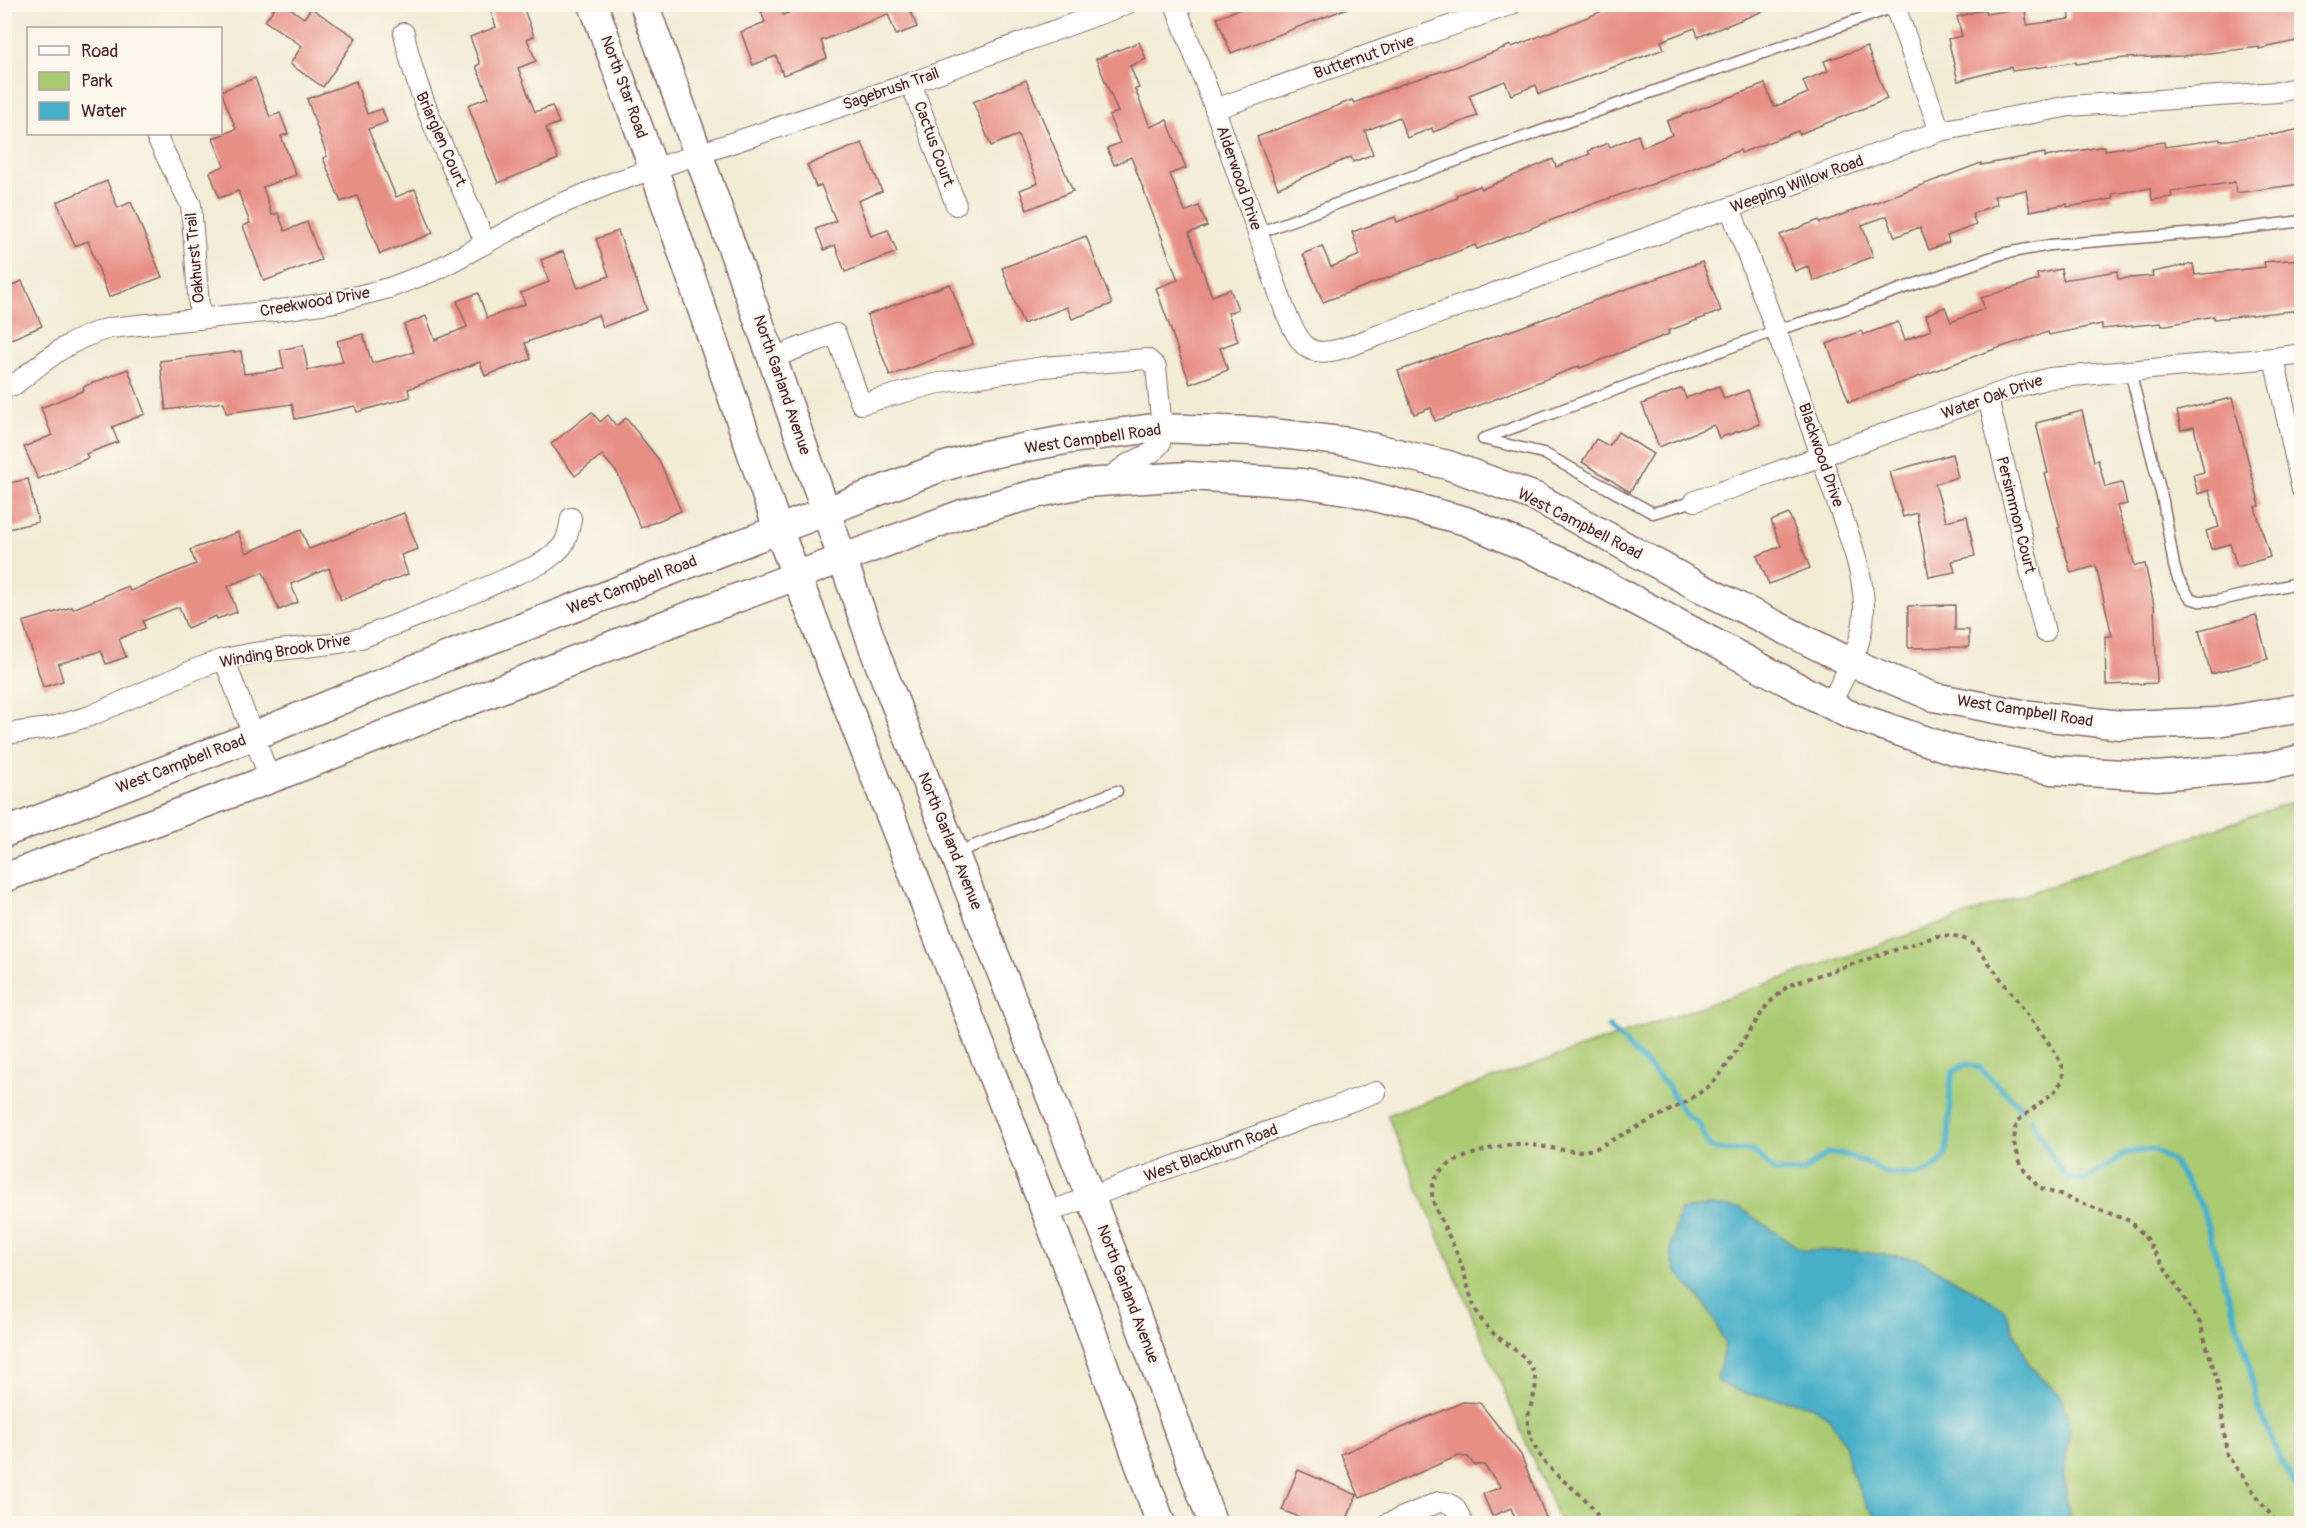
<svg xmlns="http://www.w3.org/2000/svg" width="2306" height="1528" viewBox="0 0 2306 1528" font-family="Pangolin,sans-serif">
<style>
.green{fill:#aaca72;stroke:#7a744e;stroke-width:1.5}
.water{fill:#47afc7;stroke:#486779;stroke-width:1.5}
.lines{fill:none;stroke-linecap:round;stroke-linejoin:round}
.stream{stroke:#47afc7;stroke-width:6}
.building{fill:#e78e85}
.service-casing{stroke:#856766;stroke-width:13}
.minor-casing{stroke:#856766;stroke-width:22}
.secondary-casing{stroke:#856766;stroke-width:31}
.path{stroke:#856766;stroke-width:4;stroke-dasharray:4.5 4.5;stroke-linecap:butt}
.service{stroke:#fff;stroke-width:10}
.minor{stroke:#fff;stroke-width:20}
.secondary{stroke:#fff;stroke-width:28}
.labels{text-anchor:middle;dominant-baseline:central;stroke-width:4.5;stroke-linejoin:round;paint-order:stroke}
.street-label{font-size:16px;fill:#4a1f2b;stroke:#fbf7ec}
</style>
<rect width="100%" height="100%" fill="#fbf7ec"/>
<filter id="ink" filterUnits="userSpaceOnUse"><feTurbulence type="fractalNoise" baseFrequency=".0167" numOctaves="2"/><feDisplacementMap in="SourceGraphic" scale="12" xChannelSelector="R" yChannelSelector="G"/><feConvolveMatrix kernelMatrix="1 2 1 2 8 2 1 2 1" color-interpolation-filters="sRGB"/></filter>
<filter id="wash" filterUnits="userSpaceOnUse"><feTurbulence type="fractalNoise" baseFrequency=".008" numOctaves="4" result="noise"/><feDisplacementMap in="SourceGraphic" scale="24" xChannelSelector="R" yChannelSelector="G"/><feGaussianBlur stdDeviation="1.35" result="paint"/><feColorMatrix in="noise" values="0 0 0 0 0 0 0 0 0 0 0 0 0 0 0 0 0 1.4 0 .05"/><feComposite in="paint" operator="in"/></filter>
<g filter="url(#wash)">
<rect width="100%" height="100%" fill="#f2ecd5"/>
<path class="green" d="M2301 799V1523H1560L1387 1115Z"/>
<path class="water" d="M1710 1206 1740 1208 1802 1250 1851 1251 1916 1258 2004 1308 2030 1366 2061 1397 2070 1424 2064 1478 2070 1523H1883L1867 1506 1850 1470 1844 1443 1829 1417 1808 1404 1746 1394 1719 1383 1717 1379 1725 1343 1707 1307 1676 1271 1672 1259 1671 1246 1680 1210Z"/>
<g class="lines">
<g class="stream">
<path d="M1609 1027 1667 1085 1683 1112 1699 1124 1709 1147 1722 1150 1754 1151 1775 1172H1803L1828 1153 1842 1154 1866 1162 1887 1174 1914 1175 1934 1168 1945 1157 1949 1135 1950 1088 1953 1071 1967 1064 1980 1068 2022 1108"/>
<path d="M2031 1119 2054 1160 2067 1178 2084 1181 2126 1153 2152 1149 2172 1161 2201 1205 2248 1359 2258 1407 2284 1467 2302 1496"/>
</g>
</g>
<g id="blocks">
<g class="building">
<path d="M277 4H284L304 18 311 8 356 38 323 87 290 64 302 46 265 21Z"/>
<path d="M488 4H522L534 36 527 39 536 61 518 68 535 112 552 106 559 123 546 128 558 159 498 183 468 105 489 97 476 66 480 64 470 37 496 27Z"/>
<path d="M810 4H911L908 6 917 27 896 35 888 14 821 41 827 58 813 64 783 75 776 56 753 65 741 32 765 22 761 12 779 5 783 15Z"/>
<path d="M1252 4H1353V6L1231 53 1217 18Z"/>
<path d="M1620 4 1776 6 1698 37 1695 28 1661 41 1664 49 1539 94 1536 85 1511 95 1505 81 1469 95 1477 116 1433 132 1432 128 1407 138 1399 117 1365 131 1373 154 1353 162 1351 157 1278 188 1257 137 1352 100 1354 103 1405 83 1458 66 1511 45 1512 47Z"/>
<path d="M2082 4H2209V7L2231 4H2297L2301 25V40L2259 49V47L2183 56 2125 58 2076 64V62L2012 71 2011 67 1958 81 1948 39 1962 36 1957 17 1985 9 1986 14 2025 8 2027 25 2070 19 2069 6Z"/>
<path d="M1139 42 1146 59 1130 66 1139 88 1135 89 1150 127 1167 120 1186 168 1170 174 1185 212 1199 206 1207 226 1189 233 1212 296 1230 289 1238 309 1228 313 1238 341 1220 348 1228 370 1190 384 1156 288 1178 280 1131 157 1114 165 1107 148 1120 143 1109 116 1118 112 1096 59Z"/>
<path d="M1867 47 1887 99 1799 134 1798 131 1741 153 1740 150 1637 190 1636 189 1585 207 1477 249 1475 245 1323 302 1303 254 1322 246 1331 267 1360 255 1352 232 1395 217 1397 222 1457 198 1456 195 1480 186 1482 189 1553 159 1556 167 1590 154 1588 151 1608 143 1610 147 1638 135 1642 147 1672 135 1667 121 1765 84 1774 107 1808 93 1803 81 1828 71 1824 61Z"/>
<path d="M255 78 270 117 280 113 288 134 281 136 296 175 263 187 272 215 278 213 285 231 307 222 321 260 264 281 243 226 250 223 238 191 219 198 210 172 224 166 213 138 236 129 221 91Z"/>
<path d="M1026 80 1073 191 1027 210 1020 190 1038 183 1018 135 991 146 973 102Z"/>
<path d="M356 81 367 114 382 109 387 122 368 129 396 197 415 189 433 233 380 254 357 196 341 202 323 158 327 156 307 99Z"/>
<path d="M2301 129V184L2236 193 2235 182 2171 192 2172 197 2152 200 2150 188 2112 194 2113 199 2067 207V204L2030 211 2026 190 1994 196 1997 204 1972 214 1976 225 1947 236 1949 242 1929 250 1920 227 1895 237 1887 216 1862 225 1873 256 1814 281 1808 266 1795 271 1780 235 1819 220 1820 223 1981 163V165L2045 153V157L2105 146V150L2164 142 2165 147 2220 139V141L2272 134V135Z"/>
<path d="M862 143 882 191 858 201 871 236 888 230 897 252 845 272 835 245 824 250 816 229 836 221 821 185 816 187 807 165Z"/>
<path d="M107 181 118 208 131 202 162 277 109 297 88 241 75 246 57 202Z"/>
<path d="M618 231 647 310 603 327 598 315 525 343 531 359 485 376 480 362 408 389 410 397 357 412 355 406 295 419 292 404 226 413 224 402 166 410 160 361 241 351 244 374 284 369 280 350 303 345 308 370 343 362 337 341 363 334 372 363 414 352 404 325 426 316 435 340 467 327 457 301 478 293 487 318 525 304 521 293 549 282 541 260 563 251 578 288 609 276 596 239Z"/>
<path d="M1086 236 1112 304 1072 319 1067 307 1023 324 1002 268Z"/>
<path d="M2301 259V310L2214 319V316L2162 326 2161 323 2102 329V324L2049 335 2048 332 1989 351 1849 402 1827 344 1861 331 1863 335 1898 322 1905 340 1931 330 1926 315 1945 307 1951 322 1984 309 1981 298 2038 280 2037 274 2061 269 2063 280 2117 271 2118 279 2153 276 2152 272 2193 264 2195 275 2265 267 2264 262Z"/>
<path d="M1702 262 1721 311 1668 331 1669 334 1580 368 1579 366 1470 409 1435 421 1431 408 1414 414 1398 371Z"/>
<path d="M22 281 42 326 4 342V289Z"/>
<path d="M950 284 973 344 890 376 867 315Z"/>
<path d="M128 369 145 414 112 427 118 442 86 454 88 458 38 479 24 447 52 435 41 408 84 390 83 387Z"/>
<path d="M1719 386 1724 399 1748 390 1760 424 1719 438 1714 425 1659 447 1642 404 1682 388 1686 398Z"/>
<path d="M2232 398 2260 506 2255 507 2270 557 2237 567 2230 544 2211 549 2206 531 2219 527 2209 490 2198 494 2193 475 2204 472 2194 427 2181 430 2177 411Z"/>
<path d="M2082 411 2094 461 2098 460 2105 487 2122 483 2127 504 2117 506 2135 566 2145 564 2154 605 2157 683 2106 685 2105 636H2112L2096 566 2071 573 2058 528 2060 527 2045 474 2048 473 2036 423Z"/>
<path d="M592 412 600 422 608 415 616 426 626 418 659 460 681 511 641 528 618 474 602 455 575 476 551 444Z"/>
<path d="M1618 432 1653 454 1630 492 1582 462 1596 439 1609 446Z"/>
<path d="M1952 454 1958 477 1935 484 1946 521 1967 516 1975 556 1952 561 1955 572 1929 577 1917 513 1903 517 1890 472Z"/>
<path d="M28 479 38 522 4 530V484Z"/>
<path d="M404 513 418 549 401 555 408 574 341 600 329 568 291 584 298 602 279 610 263 572 228 586 237 612 217 619 216 616 187 628 179 607 143 621 145 628 119 639 126 657 106 664 101 651 58 664 63 681 43 687 23 622 72 607 73 609 128 586 130 591 196 564 190 550 238 532 246 553 301 530 309 549Z"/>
<path d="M1789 514 1810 568 1769 584 1757 556 1781 546 1771 521Z"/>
<path d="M1955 605V630H1969V647L1908 648V606Z"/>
<path d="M2256 615 2268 659 2211 674 2199 630Z"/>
<path d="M1463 1402 1480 1403 1521 1455 1547 1520 1537 1524H1517L1511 1508 1492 1516 1483 1494 1501 1487 1484 1465H1474L1468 1457 1458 1456 1360 1498 1341 1454Z"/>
<path d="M1298 1470 1357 1495 1345 1524H1304L1306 1520 1282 1510Z"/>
</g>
</g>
</g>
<g filter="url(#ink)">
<use href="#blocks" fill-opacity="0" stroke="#856766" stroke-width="1.5"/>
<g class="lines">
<g class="service-casing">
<g id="service">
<path d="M1258 233 1379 188 1897 6"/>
<path d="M2130 371 2163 501 2174 566 2178 579 2190 598 2199 601H2216L2302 582"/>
<path d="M1483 439 1777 330 1833 313 2001 254 2050 245 2223 231 2302 221"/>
<path d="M1483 439 1543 453 1653 513 1695 501"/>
<path d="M955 853 1117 791"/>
</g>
</g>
<g class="minor-casing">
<g id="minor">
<path d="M1175 4 1215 109 1285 311C1291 323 1297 340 1308 348 1325 360 1364 340 1382 334L1940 131 2069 106 2278 92 2302 87"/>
<path d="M1894 4 1940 131"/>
<path d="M404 33C418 107 458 173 485 243"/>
<path d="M911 83 956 205"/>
<path d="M1215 109 1512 4"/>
<path d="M155 134 191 205 200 319"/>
<path d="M1730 208C1765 301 1801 394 1832 488 1845 526 1863 566 1864 606 1865 642 1846 674 1830 704"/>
<path d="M772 358 836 334 861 404 934 384 1043 367 1147 359 1156 367 1162 429 1160 444 1151 453 1128 464 1103 482"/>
<path d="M2274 358 2302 490"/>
<path d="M4 387 14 385C47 359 69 339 110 328L274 311 334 302 389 288 436 270 551 208 612 183 911 83 1127 4"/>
<path d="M1988 398 2045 632"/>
<path d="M1695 501 2013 388 2050 378 2274 358 2302 354"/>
<path d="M224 659 270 779"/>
<path d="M4 734 49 728 90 716 196 669 224 659 254 653 339 643 361 638 441 607 542 563C564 547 567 545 571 518"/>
<path d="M1046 1213 1376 1092"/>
<path d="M1387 1524 1439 1502C1455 1501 1457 1511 1463 1524"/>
</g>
</g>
<g class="secondary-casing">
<g id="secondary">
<path d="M593 4 654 170 778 529 1080 1299 1161 1524"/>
<path d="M644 4 772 358 878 660 1124 1282 1213 1524"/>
<path d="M4 833 253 736 448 656 939 468 980 456 1065 440 1153 428 1255 431 1349 442 1448 465 1538 498 1697 586 1852 663 1934 697 2022 714 2121 725 2217 722 2302 708"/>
<path d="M4 878 270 779 654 629 962 514 1039 493 1085 483 1188 476 1302 483 1352 491 1466 521 1570 566 1848 714 1953 750 2052 770 2157 776 2265 767 2302 759"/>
</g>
</g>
<path class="path" d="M1601 1524C1591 1494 1558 1483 1541 1457 1535 1447 1528 1436 1528 1423 1527 1407 1540 1391 1534 1374 1525 1349 1499 1344 1484 1323 1471 1307 1468 1283 1461 1264 1456 1250 1449 1236 1442 1222 1438 1213 1432 1203 1432 1192 1432 1181 1438 1172 1447 1166 1461 1156 1503 1143 1520 1144 1547 1145 1571 1156 1597 1148L1686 1102 1711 1085 1723 1071 1767 1005 1789 985 1937 936C1956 934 1967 937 1980 951L2053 1049 2062 1065 2063 1080 2054 1092 2020 1119 2015 1129 2014 1143 2021 1165 2038 1187 2130 1221 2143 1234 2200 1323 2218 1384 2227 1455 2273 1518 2279 1524"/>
<use href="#service" class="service"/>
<use href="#minor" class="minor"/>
<use href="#secondary" class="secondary"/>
</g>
</g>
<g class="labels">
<g class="street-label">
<text transform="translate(1364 57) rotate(-19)">Butternut Drive</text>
<text transform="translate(624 87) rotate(70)">North Star Road</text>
<text transform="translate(891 89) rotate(-19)">Sagebrush Trail</text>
<text transform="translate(441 139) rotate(66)">Briarglen Court</text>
<text transform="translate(934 144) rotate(70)">Cactus Court</text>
<text transform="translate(1239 178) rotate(71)">Alderwood Drive</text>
<text transform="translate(1797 184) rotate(-20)">Weeping Willow Road</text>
<text transform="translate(195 258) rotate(-95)">Oakhurst Trail</text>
<text transform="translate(315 302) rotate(-10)">Creekwood Drive</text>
<text transform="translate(782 385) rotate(71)">North Garland Avenue</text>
<text transform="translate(1992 397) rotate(-19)">Water Oak Drive</text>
<text transform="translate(1093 439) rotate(-8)">West Campbell Road</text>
<text transform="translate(1821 455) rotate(71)">Blackwood Drive</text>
<text transform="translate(2016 515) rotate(76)">Persimmon Court</text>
<text transform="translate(1580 524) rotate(27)">West Campbell Road</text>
<text transform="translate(632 585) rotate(-21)">West Campbell Road</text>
<text transform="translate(285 651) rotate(-10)">Winding Brook Drive</text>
<text transform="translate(2025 711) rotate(9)">West Campbell Road</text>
<text transform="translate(181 764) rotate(-21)">West Campbell Road</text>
<text transform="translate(950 841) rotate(68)">North Garland Avenue</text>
<text transform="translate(1211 1153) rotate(-20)">West Blackburn Road</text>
<text transform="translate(1128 1294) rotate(69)">North Garland Avenue</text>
</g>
</g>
<rect width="2306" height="1528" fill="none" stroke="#fbf7ec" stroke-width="24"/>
<rect x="27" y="27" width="195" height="108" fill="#fbf7ec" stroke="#b4a19f" stroke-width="1.5"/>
<rect x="39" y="46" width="30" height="9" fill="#ffffff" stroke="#b4a19f" stroke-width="1.5"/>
<text x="81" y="57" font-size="18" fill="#4a1f2b">Road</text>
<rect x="39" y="72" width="30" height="18" fill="#aaca72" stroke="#b4a19f" stroke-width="1.5"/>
<text x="81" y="87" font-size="18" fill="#4a1f2b">Park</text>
<rect x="39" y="102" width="30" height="18" fill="#47afc7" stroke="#b4a19f" stroke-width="1.5"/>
<text x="81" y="117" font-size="18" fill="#4a1f2b">Water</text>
</svg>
